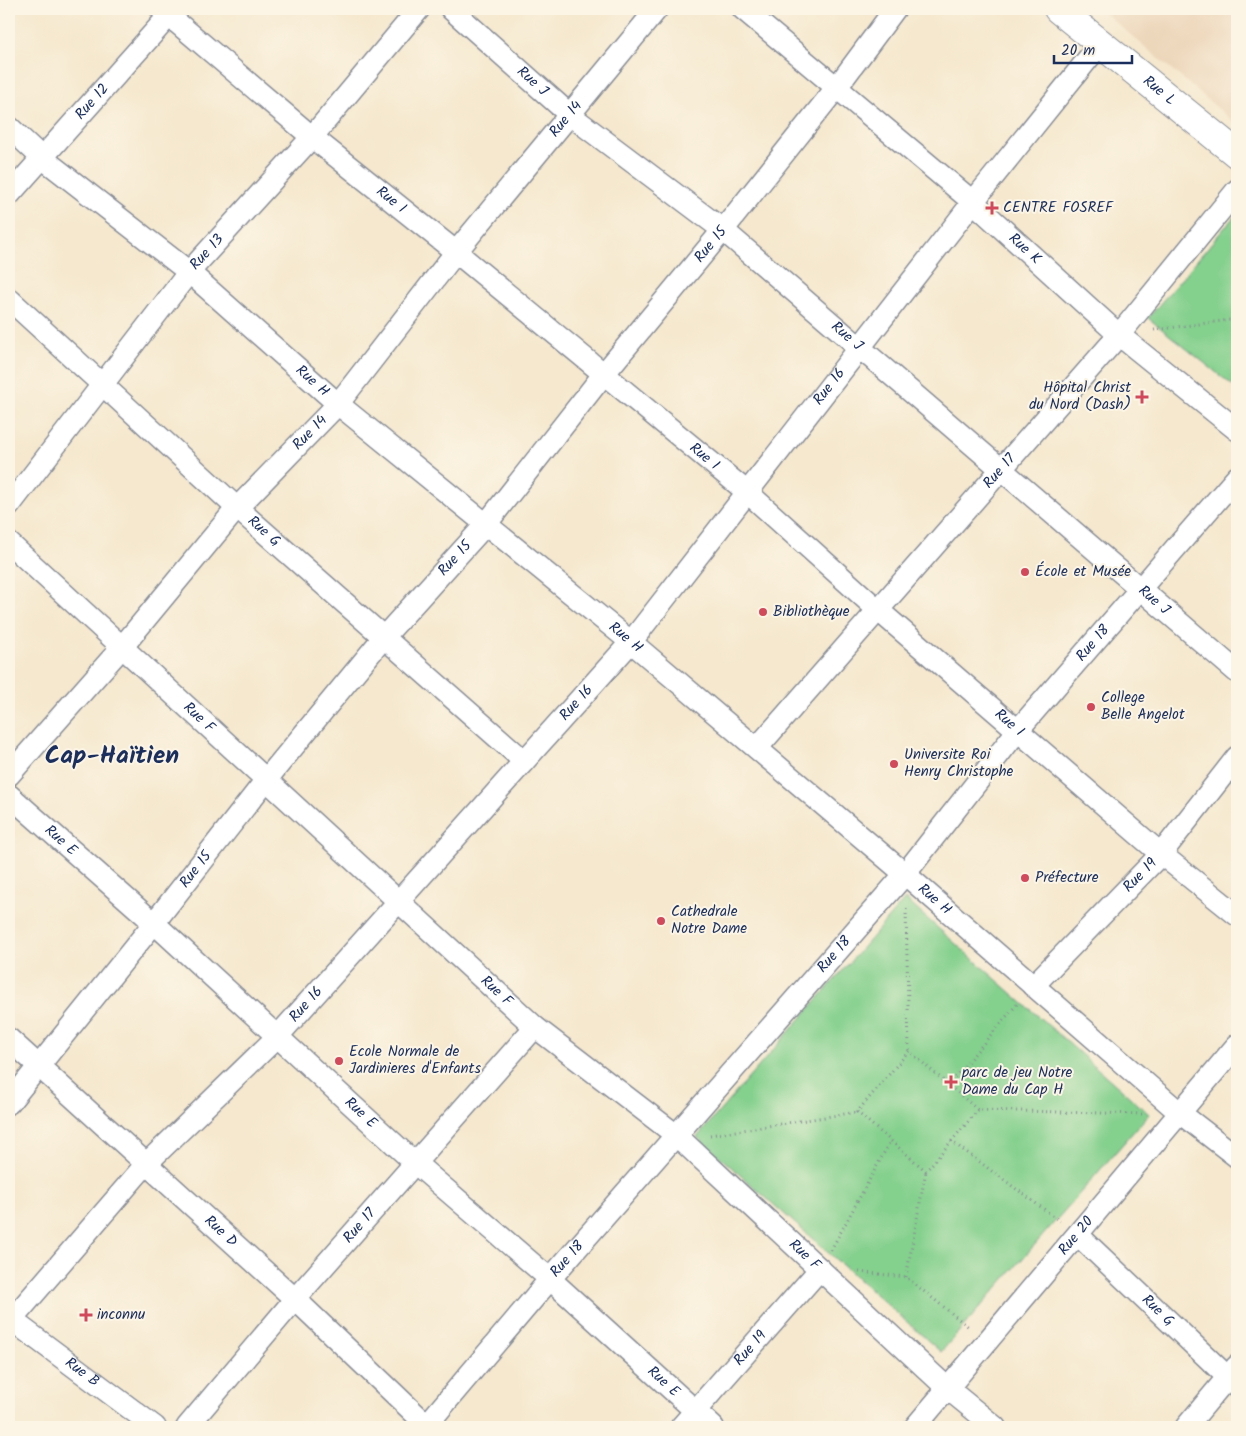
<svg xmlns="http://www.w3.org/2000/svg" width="1246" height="1436" viewBox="0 0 1246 1436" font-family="Kalam,sans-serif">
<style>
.built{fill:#edd7bb}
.green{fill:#84d08d;stroke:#508076}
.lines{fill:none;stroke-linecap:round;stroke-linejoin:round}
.street-casing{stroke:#888c96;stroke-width:24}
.secondary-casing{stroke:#888c96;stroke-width:30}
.path{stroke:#888c96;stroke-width:3;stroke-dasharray:1 4;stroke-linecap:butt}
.street{stroke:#fff;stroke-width:21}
.secondary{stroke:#fff;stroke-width:28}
.poi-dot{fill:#d1495b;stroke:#fcf5e5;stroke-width:2}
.labels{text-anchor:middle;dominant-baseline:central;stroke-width:4;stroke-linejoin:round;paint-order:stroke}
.street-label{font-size:15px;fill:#1b2f5e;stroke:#fcf5e5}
.poi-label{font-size:15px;fill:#1b2f5e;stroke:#fcf5e5;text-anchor:start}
.town-label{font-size:25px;font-weight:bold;fill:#1b2f5e;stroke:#fcf5e5}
</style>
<rect width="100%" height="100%" fill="#fcf5e5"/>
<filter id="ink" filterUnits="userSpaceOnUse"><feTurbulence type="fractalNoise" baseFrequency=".02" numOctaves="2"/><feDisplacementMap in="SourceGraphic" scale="10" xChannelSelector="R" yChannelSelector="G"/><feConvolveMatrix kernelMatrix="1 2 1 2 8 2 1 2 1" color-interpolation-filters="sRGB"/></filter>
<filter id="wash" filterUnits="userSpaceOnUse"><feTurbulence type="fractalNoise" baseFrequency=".0096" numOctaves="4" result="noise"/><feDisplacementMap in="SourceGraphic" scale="20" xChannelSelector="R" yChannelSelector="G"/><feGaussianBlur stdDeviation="1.12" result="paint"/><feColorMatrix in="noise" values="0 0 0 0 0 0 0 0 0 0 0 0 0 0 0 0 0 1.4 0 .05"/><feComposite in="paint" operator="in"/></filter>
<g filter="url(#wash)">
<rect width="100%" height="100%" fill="#f5e8ce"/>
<path class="built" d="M1100 9H1237V122L1233 121Z"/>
<g class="green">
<path d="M1237 213V389L1148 318Z"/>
<path d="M905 899 1149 1114 941 1352 697 1137Z"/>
</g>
</g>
<g filter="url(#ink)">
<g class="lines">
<g class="street-casing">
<g id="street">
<path id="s1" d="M161 9 312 137 456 252 747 492 878 610 1161 854 1237 915"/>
<path id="s2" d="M451 9 570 115 723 230 1237 672"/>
<path id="s3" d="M743 9 973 202 1119 335 1237 430"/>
<path id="s4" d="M9 127 41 157 189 272 338 404 631 642 905 874 1180 1113 1237 1157"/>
<path id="s5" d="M9 195 175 9"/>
<path id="s6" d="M9 299 237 508 523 760"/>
<path id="s7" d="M9 506 189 272 312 137 419 9"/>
<path id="s8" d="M9 543 535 1027 676 1135 947 1388 995 1427"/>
<path id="s9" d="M757 748 1119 335 1237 190"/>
<path id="s10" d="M9 775 123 646 237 508 338 404 456 252 657 9"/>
<path id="s11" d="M9 795 154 923 415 1163 550 1279 713 1427"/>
<path id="s12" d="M1033 986 1161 854 1237 757"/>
<path id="s13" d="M9 1039 295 1299 429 1427"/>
<path id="s14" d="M9 1103 154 923 266 780 383 638 487 523 603 375 723 230 837 87 895 9"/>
<path id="s15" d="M1078 1235 1237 1386"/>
<path id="s16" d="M9 1318 155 1427"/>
<path id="s17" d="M9 1323 146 1164 277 1037 631 642 973 202 1100 44"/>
<path id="s18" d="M187 1427 295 1299 535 1027"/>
<path id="s19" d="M425 1427 550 1279 905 874 1018 730 1237 477"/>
<path id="s20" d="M681 1427 820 1269"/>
<path id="s21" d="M915 1427 1237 1045"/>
<path d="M1186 1427 1237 1366"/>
</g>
</g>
<g class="secondary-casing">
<g id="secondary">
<path id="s22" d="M1058 9 1237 154"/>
</g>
</g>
<g class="path">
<path d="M1154 330 1237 319"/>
<path d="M906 909 909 1051"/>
<path d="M948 1085 1018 1003"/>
<path d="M978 1110 926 1171 857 1112 909 1051 978 1110 1143 1114"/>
<path d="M710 1135 857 1112"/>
<path d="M951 1141 1060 1221"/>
<path d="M831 1250 891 1140"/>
<path d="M859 1272 906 1277 970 1328"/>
<path d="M906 1277 926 1171"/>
</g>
<use href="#street" class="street"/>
<use href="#secondary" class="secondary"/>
</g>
</g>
<g class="poi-dot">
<path d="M989.5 200.5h5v5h5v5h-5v5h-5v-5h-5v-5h5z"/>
<path d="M1139.5 389.5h5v5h5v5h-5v5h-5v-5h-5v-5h5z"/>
<circle cx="1025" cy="572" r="5"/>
<circle cx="763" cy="612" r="5"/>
<circle cx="1091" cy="707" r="5"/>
<circle cx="894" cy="764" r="5"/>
<circle cx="1025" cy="878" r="5"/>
<circle cx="661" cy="921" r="5"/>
<circle cx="339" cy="1061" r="5"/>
<path d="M948.5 1074.5h5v5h5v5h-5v5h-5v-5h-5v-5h5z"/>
<path d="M83.5 1307.5h5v5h5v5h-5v5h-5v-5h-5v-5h5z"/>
</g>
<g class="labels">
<g class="street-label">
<text stroke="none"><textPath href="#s2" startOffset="109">Rue J</textPath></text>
<text stroke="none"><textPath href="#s22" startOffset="130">Rue L</textPath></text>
<text stroke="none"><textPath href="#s5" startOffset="125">Rue 12</textPath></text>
<text stroke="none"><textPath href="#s10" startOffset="861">Rue 14</textPath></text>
<text stroke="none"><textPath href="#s1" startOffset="299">Rue I</textPath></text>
<text stroke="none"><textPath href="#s14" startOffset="1109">Rue 15</textPath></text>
<text stroke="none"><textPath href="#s3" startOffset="370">Rue K</textPath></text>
<text stroke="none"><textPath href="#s7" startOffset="322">Rue 13</textPath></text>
<text stroke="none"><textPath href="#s2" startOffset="514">Rue J</textPath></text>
<text stroke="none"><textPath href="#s4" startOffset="396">Rue H</textPath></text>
<text stroke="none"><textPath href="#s17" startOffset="1246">Rue 16</textPath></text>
<text stroke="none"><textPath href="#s10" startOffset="456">Rue 14</textPath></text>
<text stroke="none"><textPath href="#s1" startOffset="704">Rue I</textPath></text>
<text stroke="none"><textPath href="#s9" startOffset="368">Rue 17</textPath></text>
<text stroke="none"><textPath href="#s6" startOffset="345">Rue G</textPath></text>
<text stroke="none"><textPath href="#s14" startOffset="704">Rue 15</textPath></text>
<text stroke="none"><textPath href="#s2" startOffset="919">Rue J</textPath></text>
<text stroke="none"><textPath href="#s4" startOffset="801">Rue H</textPath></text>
<text stroke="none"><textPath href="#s19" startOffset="1030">Rue 18</textPath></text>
<text stroke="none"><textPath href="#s17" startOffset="841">Rue 16</textPath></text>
<text stroke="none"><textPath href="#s8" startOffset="258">Rue F</textPath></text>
<text stroke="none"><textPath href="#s1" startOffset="1109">Rue I</textPath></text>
<text stroke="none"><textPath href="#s11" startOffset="69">Rue E</textPath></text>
<text stroke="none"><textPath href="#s14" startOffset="299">Rue 15</textPath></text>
<text stroke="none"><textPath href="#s12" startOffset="154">Rue 19</textPath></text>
<text stroke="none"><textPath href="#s4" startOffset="1206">Rue H</textPath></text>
<text stroke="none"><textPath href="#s19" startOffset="625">Rue 18</textPath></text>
<text stroke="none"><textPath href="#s8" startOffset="662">Rue F</textPath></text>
<text stroke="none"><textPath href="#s17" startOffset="436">Rue 16</textPath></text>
<text stroke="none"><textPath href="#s11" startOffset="474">Rue E</textPath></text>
<text stroke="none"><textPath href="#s18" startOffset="265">Rue 17</textPath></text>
<text stroke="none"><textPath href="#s13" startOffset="286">Rue D</textPath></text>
<text stroke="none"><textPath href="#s21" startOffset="250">Rue 20</textPath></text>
<text stroke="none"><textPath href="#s8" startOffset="1068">Rue F</textPath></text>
<text stroke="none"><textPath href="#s19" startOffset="220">Rue 18</textPath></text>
<text stroke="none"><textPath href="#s15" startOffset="110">Rue G</textPath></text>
<text stroke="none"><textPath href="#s20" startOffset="105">Rue 19</textPath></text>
<text stroke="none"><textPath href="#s16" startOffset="91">Rue B</textPath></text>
<text stroke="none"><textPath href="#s11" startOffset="879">Rue E</textPath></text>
</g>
<g class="poi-label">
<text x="1003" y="208">CENTRE FOSREF</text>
<text x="1131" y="388" text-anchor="end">Hôpital Christ<tspan x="1131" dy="17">du Nord (Dash)</tspan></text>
<text x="1035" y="572">École et Musée</text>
<text x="773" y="612">Bibliothèque</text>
<text x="1101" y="698">College<tspan x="1101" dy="17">Belle Angelot</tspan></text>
<text x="904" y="755">Universite Roi<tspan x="904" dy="17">Henry Christophe</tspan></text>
<text x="1035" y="878">Préfecture</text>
<text x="671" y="912">Cathedrale<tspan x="671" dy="17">Notre Dame</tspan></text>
<text x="349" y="1052">Ecole Normale de<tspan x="349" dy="17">Jardinieres d'Enfants</tspan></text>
<text x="962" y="1073">parc de jeu Notre<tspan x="962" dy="17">Dame du Cap H</tspan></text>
<text x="97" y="1315">inconnu</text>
</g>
<g class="town-label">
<text x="112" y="756">Cap-Haïtien</text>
</g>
</g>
<rect width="1246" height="1436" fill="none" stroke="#fcf5e5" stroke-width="30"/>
<path d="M1054 55v8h78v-8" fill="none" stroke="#1b2f5e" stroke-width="2.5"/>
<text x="1061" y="55" font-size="15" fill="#1b2f5e" stroke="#fcf5e5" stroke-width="4" paint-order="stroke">20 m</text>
</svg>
